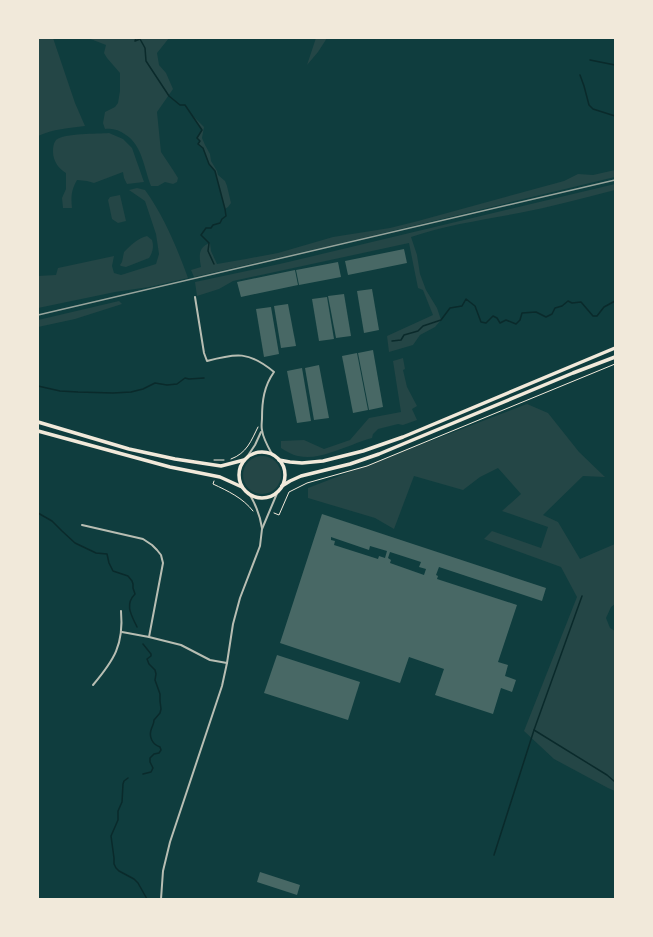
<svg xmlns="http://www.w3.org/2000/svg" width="653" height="937" viewBox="0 0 653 937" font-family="Quicksand,sans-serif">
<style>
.green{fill:#244646}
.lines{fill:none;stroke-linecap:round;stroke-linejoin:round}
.stream{stroke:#0a2a2b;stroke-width:1.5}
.building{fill:#486865;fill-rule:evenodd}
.path{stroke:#f1e9da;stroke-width:1}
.minor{stroke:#b8beb3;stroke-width:2}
.trunk{stroke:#f1e9da;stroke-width:3.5}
.rail{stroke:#97a49c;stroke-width:1.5}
</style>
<rect width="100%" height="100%" fill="#0f3d3e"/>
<g class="green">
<path d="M38 38H53L75 103 85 126C69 128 53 129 38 136Z"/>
<path d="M88 38H169L157 53 159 65 166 73 173 89 157 112 161 152 173 170 178 178 177 182 173 184 165 182 158 186H151C144 168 142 145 126 135 119 130 113 128 105 129L103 123 105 112 115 107 118 103 120 91V73L107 58 104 53 106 45Z"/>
<path d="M316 38H327L318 52 307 65Z"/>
<path d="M192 115 204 127 202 138 205 145 210 154 211 161 217 171 218 175 225 181 227 186 231 203 228 207 225 209 215 171 209 164 203 148 198 144 200 141 197 138 202 130 195 120Z"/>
<path d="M109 133 123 139 132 148 144 182 127 184 124 178 123 172 94 183 87 181 77 180C71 191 71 196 72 208H63L62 198 66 189V173C59 169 53 161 53 152 53 148 53 144 56 140 64 133 98 134 109 133Z"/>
<path d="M615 170V177L342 243 194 277 191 270 201 267C199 256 198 247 210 243L211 251 217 264 246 259 278 253 333 237 390 228 418 221 564 181 578 174 593 175Z"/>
<path d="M615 184V190L611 191C580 199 550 207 519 213 482 220 446 225 411 237L417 255 420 274 426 290 437 308 441 320 435 327 420 335 413 345 389 352 387 336 433 315 423 290 418 288 409 243 233 281 219 289 197 296 195 282 284 263Z"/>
<path d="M137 188 145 190C164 216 177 248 188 278L149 287 115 292 38 308V276L56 275 58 268 114 256 112 266 114 273 121 275 156 264 159 254 156 234 145 201 129 190Z"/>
<path d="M120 195 126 221 118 223 112 219 108 200 110 197Z"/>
<path d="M147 236 152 240C154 246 153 252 149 258L126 267 121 266 120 265 122 262 124 252C130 246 138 238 147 236Z"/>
<path d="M119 301 122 304 75 319 38 327V320Z"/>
<path d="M403 358 405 369 403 370 407 387 417 406 412 409 417 420 403 425 398 424 378 429 373 434 372 438C365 440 358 442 352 445 334 451 317 460 298 456 292 455 286 451 281 448V441L304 440 324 449 350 440 369 418 401 412 393 361Z"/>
<path d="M527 404 548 413 579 452 605 477 583 476 543 515 558 522 580 559 615 544V604L611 607 606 618 610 628 615 631V791L608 788 554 759 524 731 577 597 561 567 484 539 492 531 541 548 548 527 502 511 521 494 498 468 480 477 463 490 414 476 394 529 375 518 308 498V488Z"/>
<circle cx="262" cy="475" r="19"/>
</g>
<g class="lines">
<g class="stream">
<path d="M136 38 135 41 140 39 145 48 146 61 169 96 180 105H185L202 130 197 138 200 141 198 144 203 148 209 164 215 171 225 209 226 216 222 219 220 223 213 225 211 228H206L201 235 209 243 208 251 214 264"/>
<path d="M590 60 615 65"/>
<path d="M580 75 584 86 589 105 593 109 615 116"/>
<path d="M392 341 401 340 404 335 418 331 423 326 441 320 450 308 462 306 466 299 475 306 481 322 486 323 493 316 497 318 500 323 506 320 516 324 520 320 522 313 536 312 546 317 552 314 555 308 562 306 568 301 572 303 581 302 593 316H597L604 307 615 301"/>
<path d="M38 386 60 391 78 392 113 393 131 392 143 389 155 383 167 385 177 384 185 378 189 379 204 378"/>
<path d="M38 513 52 521 62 531 75 543 96 553 107 554 109 563 113 571 128 576 132 581 133 584V588L135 594C124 605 132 616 137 627"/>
<path d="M143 644 151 654V656L147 659 149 664 155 670 156 674 155 680 160 694V701L161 709 160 713 154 720C154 724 152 726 151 730 149 737 152 744 160 747L161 750 159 753 154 754 150 758V762L153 768 151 772 143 774"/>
<path d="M534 730 607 775 615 782"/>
<path d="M128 778 124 781 123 784 122 802 118 811V820L111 836 114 858V864L116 868 119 871 134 879 138 883 147 899"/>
<path d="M494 855 534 730 582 596"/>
</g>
</g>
<g class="building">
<path d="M404 249 407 263 348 275 345 261Z"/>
<path d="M338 262 341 277 299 285 296 270Z"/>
<path d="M295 270 298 285 241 297 237 282Z"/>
<path d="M372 289 379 330 364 333 357 291Z"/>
<path d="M344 294 351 336 336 338 328 296Z"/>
<path d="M327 297 334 339 319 341 312 299Z"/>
<path d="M288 304 296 346 281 348 274 306Z"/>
<path d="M271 307 279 354 264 357 256 309Z"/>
<path d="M373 350 383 407 369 410 358 353Z"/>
<path d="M357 353 368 410 353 413 342 356Z"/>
<path d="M319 365 329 418 314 420 305 368Z"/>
<path d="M302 368 311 421 297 423 287 371Z"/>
<path d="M322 514 546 588 542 601 439 567 436 575 438 576 437 579 517 605 498 662 508 665 505 676 516 680 512 692 501 688 493 714 435 695 444 669 409 657 400 683 280 643ZM331 537 369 550 370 546 387 551 385 558 379 556 378 559 334 545 335 541 331 540ZM390 552 421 562 419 567 426 569 424 575 390 563 391 560 388 558Z"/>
<path d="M277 655 360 682 348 720 264 693Z"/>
<path d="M260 872 300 885 297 895 257 882Z"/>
</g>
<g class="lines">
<g class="path">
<path d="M231 459C247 453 251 441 258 427"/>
<path d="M214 460H224"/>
<path d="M214 481 213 484C228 491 243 498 253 511"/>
<path d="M274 513 279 515 289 492 307 483 367 466 615 364"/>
</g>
<g class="minor">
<path d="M195 297 204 353 207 361C236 353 249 351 274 372 264 386 262 401 262 418 262 422 261 426 262 430 263 438 268 447 272 454"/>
<path d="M247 457 255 445 261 432"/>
<path d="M250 495C257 507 260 515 262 528"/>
<path d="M82 525 143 539 152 545 157 550 161 555 163 563 149 637 181 645 210 660 227 663"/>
<path d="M122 632 149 637"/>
<path d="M93 685C114 660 124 645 121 611"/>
<path d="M161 899 163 871 170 842 222 686 227 663 233 624 240 598 260 546 262 529 278 491"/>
</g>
<g class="trunk">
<path d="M38 422 129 449 175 459 221 466 244 460"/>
<path d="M38 431 170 467 220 477 242 487"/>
<circle cx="262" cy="475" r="23"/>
<path d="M279 460 290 462 302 463 323 461 363 451 403 437 615 348"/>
<path d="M282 486 290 481 301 476 350 464 379 454 573 373 615 357"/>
</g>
<path class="rail" d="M38 315 615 180"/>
</g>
<rect width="653" height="937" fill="none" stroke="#f1e9da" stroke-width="78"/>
</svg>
